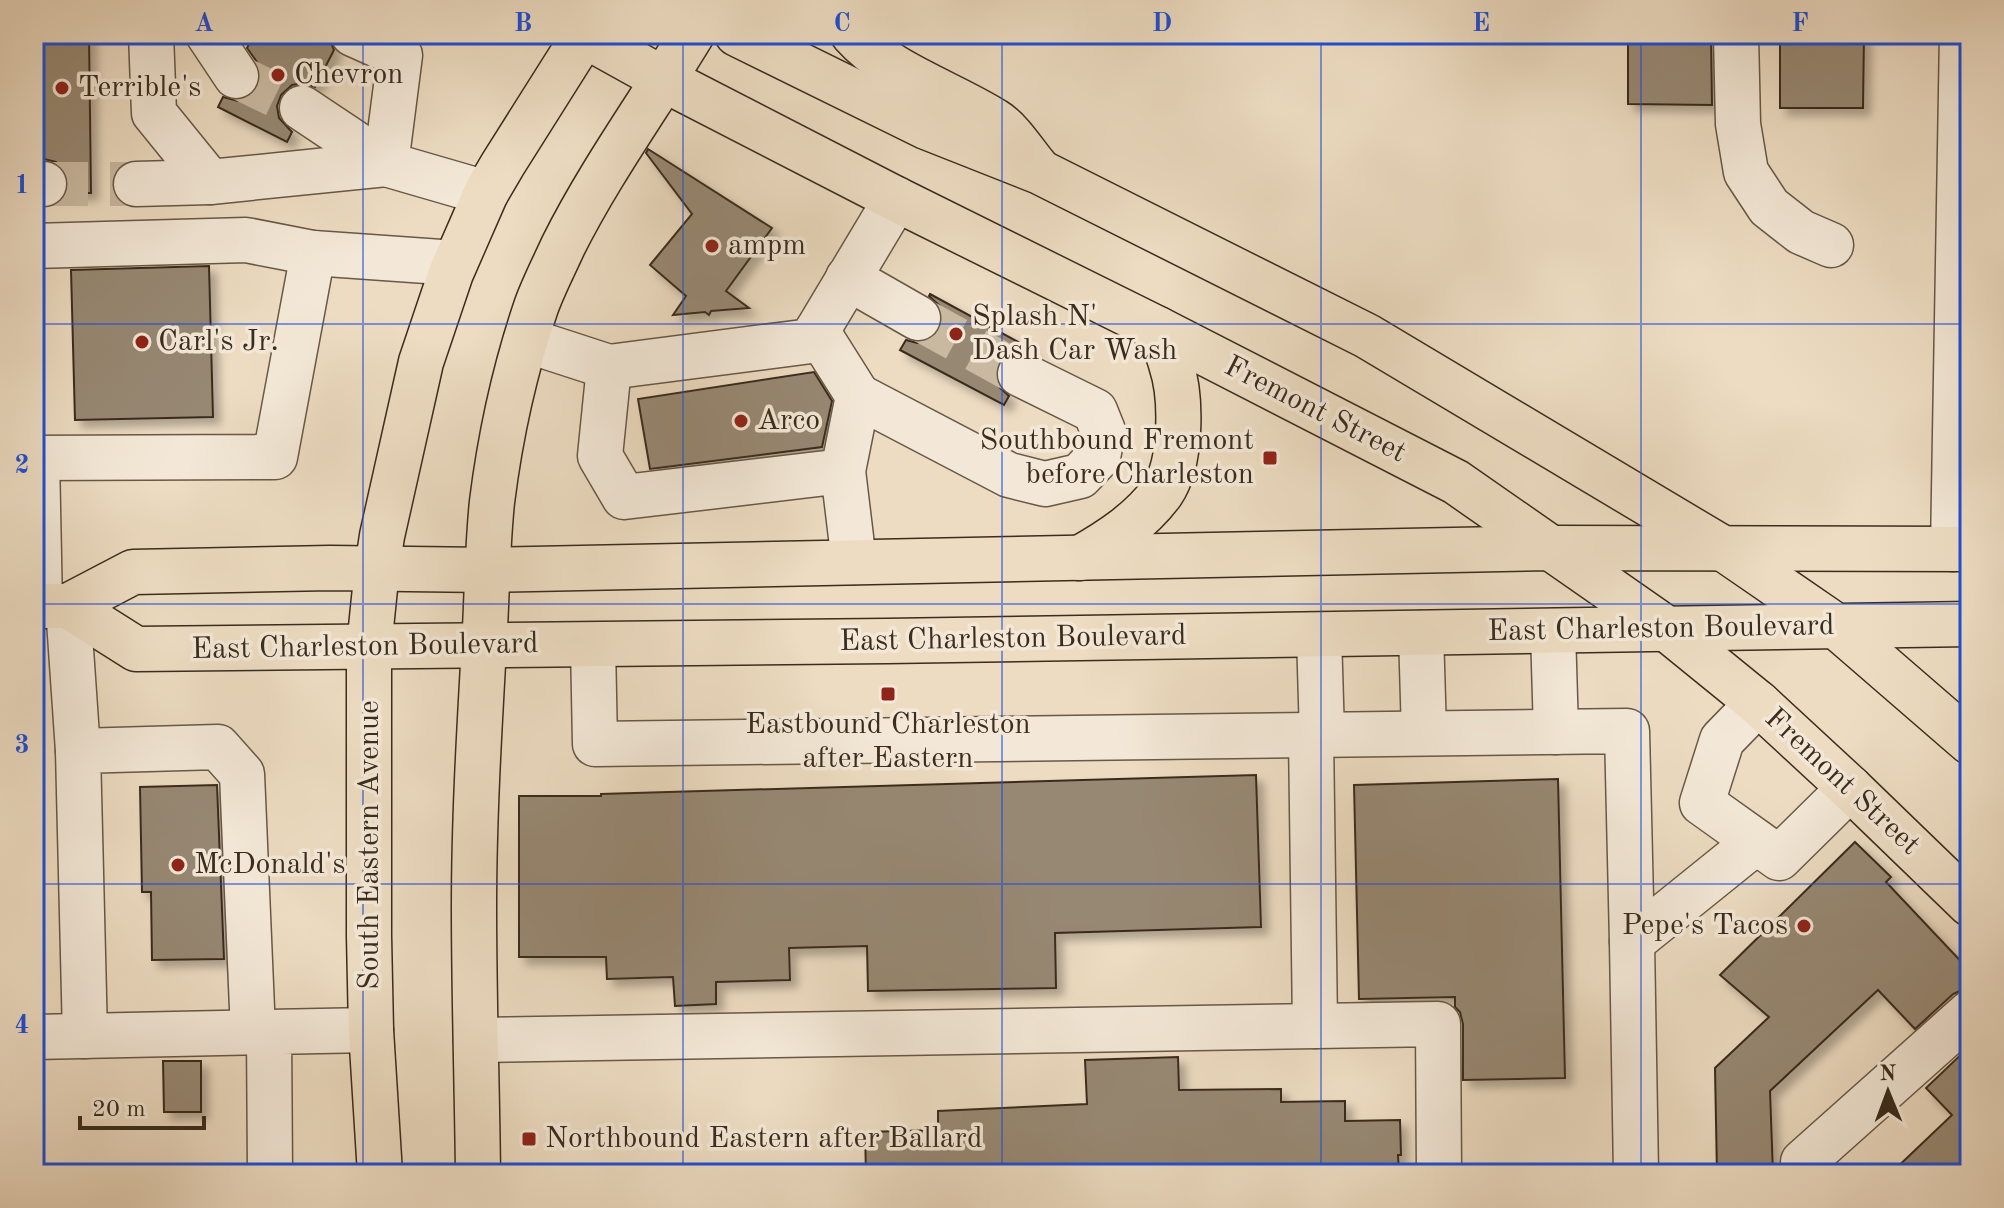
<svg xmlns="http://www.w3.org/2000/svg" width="2004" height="1208" viewBox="0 0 2004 1208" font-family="'Old Standard TT',serif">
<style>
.building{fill:#978873;stroke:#3a2c1e;stroke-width:2;filter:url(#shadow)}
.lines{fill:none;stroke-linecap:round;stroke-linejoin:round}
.minor-tunnel{stroke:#c9b9a1;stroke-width:44;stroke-dasharray:44 22;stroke-linecap:butt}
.minor-casing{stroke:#675847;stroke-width:47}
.major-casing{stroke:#3a2c1e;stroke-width:47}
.minor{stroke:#f3e8d7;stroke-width:44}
.major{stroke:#eddcc2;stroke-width:44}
.grid{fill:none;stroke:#1d4ed8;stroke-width:2;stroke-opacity:0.55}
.poi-dot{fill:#8f2418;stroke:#f3e8d7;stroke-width:3}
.labels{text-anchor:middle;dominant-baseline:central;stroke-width:7;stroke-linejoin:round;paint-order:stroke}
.poi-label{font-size:30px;fill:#3a2c1e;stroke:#f3e8d7;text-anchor:start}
.street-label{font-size:30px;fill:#3a2c1e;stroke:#f3e8d7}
.neatline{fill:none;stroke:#1d4ed8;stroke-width:3}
.grid-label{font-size:26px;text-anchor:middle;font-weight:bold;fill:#1d4ed8}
</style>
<defs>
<filter id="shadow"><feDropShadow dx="7" dy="7" stdDeviation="4" flood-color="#0004"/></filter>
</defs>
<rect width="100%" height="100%" fill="#eddcc2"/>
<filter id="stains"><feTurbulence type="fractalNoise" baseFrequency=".0025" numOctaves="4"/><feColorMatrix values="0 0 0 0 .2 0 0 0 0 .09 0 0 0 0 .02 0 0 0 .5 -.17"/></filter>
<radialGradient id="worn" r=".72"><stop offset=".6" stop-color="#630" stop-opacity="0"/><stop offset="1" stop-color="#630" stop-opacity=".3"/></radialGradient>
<g class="building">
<path d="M34 34H89L91 193H67L69 183 65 171 56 162 44 159V142H34Z"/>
<path d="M254 34H320L329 38 334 50 315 87 304 83 292 85 281 95 277 106 279 118 292 132 287 142 218 107 223 97 238 101 250 96 259 86 261 74 257 62 247 48Z"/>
<path d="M1628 34H1711L1712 105 1628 104Z"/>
<path d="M1780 34H1864L1863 108H1780Z"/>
<path d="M648 149 772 228 726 291 749 308 711 311 709 315 705 312 673 315 686 296 650 265 692 214 646 153Z"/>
<path d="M209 266 213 417 75 420 71 270Z"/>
<path d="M930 294 1033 350 1032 352 1018 349 1007 353 998 362 995 376 1000 388 1009 396 1004 405 900 350 906 340 917 343 930 340 940 330 943 317 940 306 929 296Z"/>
<path d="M814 372 832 401 822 447 650 469 638 399Z"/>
<path d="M1256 775 1261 927 1055 933 1056 988 868 991 867 946 789 948 790 980 716 982V1004L675 1006 673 977 607 979 606 957H519V796H601V794Z"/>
<path d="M1558 779 1565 1078 1463 1080V1024L1460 1012 1455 1007V997L1359 999 1354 785Z"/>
<path d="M217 785 224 959 152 960 151 892H142L140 787Z"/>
<path d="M1855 842 1891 877 1886 882 1970 971V989H1964L1953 994 1915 1029 1878 990 1770 1091 1773 1174H1717L1715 1068 1769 1017 1720 975Z"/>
<path d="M1970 1046V1174H1890L1952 1115 1926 1088Z"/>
<path d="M1178 1057 1179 1090 1281 1089V1102L1345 1101V1121L1400 1120 1401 1155H1398L1399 1174H866L865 1132 938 1130V1111L1087 1104 1085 1060Z"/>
<path d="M163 1061H201V1112H164Z"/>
</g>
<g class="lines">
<g class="minor-tunnel">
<path d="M236 76 302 108"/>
<path d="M44 184H136"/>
<path d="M918 318 1020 374"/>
</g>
<g class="minor-casing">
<g id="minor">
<path d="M151 34 154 113 210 182 386 164"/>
<path d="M208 34 236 76"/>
<path d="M353 34 400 55 386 164 486 193"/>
<path d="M1736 34 1738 124 1746 172 1769 207 1801 232 1831 245"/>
<path d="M302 108 386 164"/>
<path d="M34 184H44"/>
<path d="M136 184 210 182"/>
<path d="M34 246 246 240 313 253 455 263"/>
<path d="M848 278 918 318"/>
<path d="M817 331 858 396 843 471"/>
<path d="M526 340 609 367 811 341 896 199"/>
<path d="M609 367 600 456 624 497 843 471 854 562"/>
<path d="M858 396 1009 475 1045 484 1080 476 1098 457 1103 431 1095 411 1020 374"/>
<path d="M34 458 275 457 313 253"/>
<path d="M37 458 40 606"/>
<path d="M1953 549 1962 34"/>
<path d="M68 606 78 751"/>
<path d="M1553 631 1556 732"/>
<path d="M1421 633 1424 733"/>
<path d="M1319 635 1322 735"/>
<path d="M593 645 595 744 1627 731 1632 942 1756 842"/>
<path d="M1758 703 1722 740 1702 803 1779 858 1850 788"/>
<path d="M1311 735 1315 1026"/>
<path d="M1632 942 1636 1174"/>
<path d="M85 1036 78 751 218 747 242 774 253 1032"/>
<path d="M34 1037 269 1032"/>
<path d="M476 1040 1438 1024 1439 1174"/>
<path d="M1803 1162 1970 1013"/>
<path d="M270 1174 269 1032 371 1030"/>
</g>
</g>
<g class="major-casing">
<g id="major">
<path d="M582 34 663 79 896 199 1158 329 1456 482 1667 629 1758 703 1850 788 1970 904"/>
<path d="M737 34 926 127 1040 172 1367 336 1724 549 1836 626 1970 742"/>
<path d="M853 34C887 73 951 93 995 121 1010 130 1025 154 1036 167"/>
<path d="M1080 558C1110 541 1141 521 1162 492 1182 463 1182 397 1171 364 1168 352 1162 341 1158 329"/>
<path d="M34 606H68L133 572 330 568 488 570 1551 548 1970 549"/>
<path d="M68 606 136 649 887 641 1970 624"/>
<path d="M380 1174 371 1030 369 936V647L377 569 382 536 421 362 451 273 486 193 503 164 585 34"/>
<path d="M478 1174C477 1085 474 996 474 907 474 821 479 734 484 647 487 599 487 550 492 502 500 438 515 369 536 307 543 287 554 266 563 246 600 172 649 105 692 34"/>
</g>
</g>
<use href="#minor" class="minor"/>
<use href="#major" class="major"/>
</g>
<path class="grid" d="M363 34V1174M683 34V1174M1002 34V1174M1321 34V1174M1641 34V1174M34 324H1970M34 604H1970M34 884H1970"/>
<g class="poi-dot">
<circle cx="278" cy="75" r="8"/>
<circle cx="62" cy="88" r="8"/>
<circle cx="712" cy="246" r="8"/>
<circle cx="956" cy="334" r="8"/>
<circle cx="142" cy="342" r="8"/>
<circle cx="741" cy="421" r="8"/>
<rect x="1262" y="450" width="16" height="16" rx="4"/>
<rect x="880" y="686" width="16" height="16" rx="4"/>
<circle cx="178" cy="865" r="8"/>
<circle cx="1804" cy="926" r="8"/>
<rect x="521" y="1131" width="16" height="16" rx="4"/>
</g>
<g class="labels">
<g class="poi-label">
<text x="294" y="75">Chevron</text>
<text x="78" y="88">Terrible's</text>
<text x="728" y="246">ampm</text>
<text x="972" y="317">Splash N'<tspan x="972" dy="34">Dash Car Wash</tspan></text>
<text x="158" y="342">Carl's Jr.</text>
<text x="757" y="421">Arco</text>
<text x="1254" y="441" text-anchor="end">Southbound Fremont<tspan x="1254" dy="34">before Charleston</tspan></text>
<text x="888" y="725" text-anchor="middle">Eastbound Charleston<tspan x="888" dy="34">after Eastern</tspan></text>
<text x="194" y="865">McDonald's</text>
<text x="1788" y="926" text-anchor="end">Pepe's Tacos</text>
<text x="545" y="1139">Northbound Eastern after Ballard</text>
</g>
<g class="street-label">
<text transform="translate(1315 410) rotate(27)">Fremont Street</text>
<text transform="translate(1661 629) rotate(-1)">East Charleston Boulevard</text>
<text transform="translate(1013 639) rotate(-1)">East Charleston Boulevard</text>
<text transform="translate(365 647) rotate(-1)">East Charleston Boulevard</text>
<text transform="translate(1842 782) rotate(43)">Fremont Street</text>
<text transform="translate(370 845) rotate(-90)">South Eastern Avenue</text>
</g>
</g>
<rect width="2004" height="1208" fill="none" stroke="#eddcc2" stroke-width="88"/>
<g transform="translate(1888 1092) rotate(359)" stroke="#f3e8d7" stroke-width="6" paint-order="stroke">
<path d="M0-6L14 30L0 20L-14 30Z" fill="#3a2c1e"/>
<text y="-12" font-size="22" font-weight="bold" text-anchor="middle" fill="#3a2c1e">N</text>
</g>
<path d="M80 1116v12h124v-12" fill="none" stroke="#3a2c1e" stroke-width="4"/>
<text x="92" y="1116" font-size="24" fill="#3a2c1e" stroke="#f3e8d7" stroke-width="6" paint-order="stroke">20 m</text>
<rect x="44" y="44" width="1916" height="1120" class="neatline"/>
<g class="grid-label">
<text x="204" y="31">A</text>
<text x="523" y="31">B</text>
<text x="842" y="31">C</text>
<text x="1162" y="31">D</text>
<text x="1481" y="31">E</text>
<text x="1800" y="31">F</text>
<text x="22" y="193">1</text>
<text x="22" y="473">2</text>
<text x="22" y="753">3</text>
<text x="22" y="1033">4</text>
</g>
<rect width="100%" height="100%" filter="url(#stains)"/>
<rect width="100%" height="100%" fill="url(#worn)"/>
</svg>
